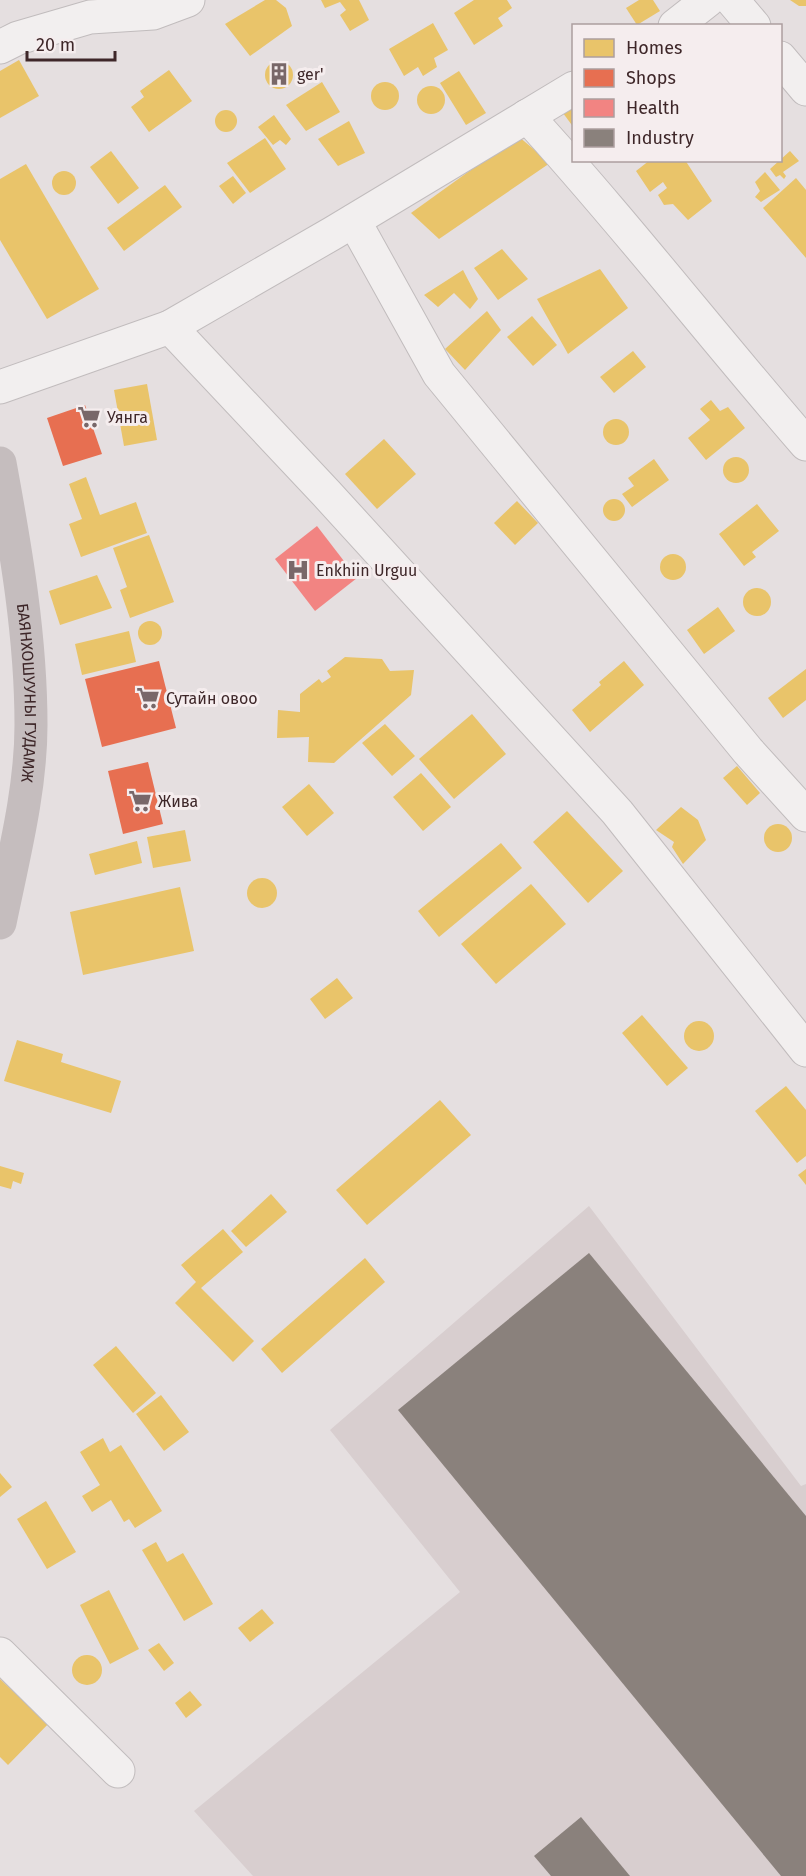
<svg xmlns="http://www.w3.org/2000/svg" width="806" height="1876" viewBox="0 0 806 1876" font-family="'Fira Sans',sans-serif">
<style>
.built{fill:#d8cecf}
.homes{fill:#e9c46a}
.shops{fill:#e76f51}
.health{fill:#f28482}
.industry{fill:#8a817c}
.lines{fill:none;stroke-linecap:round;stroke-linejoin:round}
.minor-casing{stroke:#c1bcbd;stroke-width:35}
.minor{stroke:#f2efef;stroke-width:33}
.secondary{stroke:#c5bdbe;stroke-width:33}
.labels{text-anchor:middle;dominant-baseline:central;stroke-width:6;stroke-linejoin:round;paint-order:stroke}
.poi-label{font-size:16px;fill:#3e2729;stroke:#f5edee;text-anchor:start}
.street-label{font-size:16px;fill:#3e2729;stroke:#f5edee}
</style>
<rect width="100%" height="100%" fill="#e5dfe0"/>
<path class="built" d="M589 1206 801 1486 806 1484V1876H253L194 1811 460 1592 330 1430Z"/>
<g class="homes">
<path d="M265 0H276L286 8 292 26 250 56 225 24Z"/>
<path d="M321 0H359L369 20 350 31 340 15 346 10 340 2 325 8Z"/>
<path d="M474 0H507L512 8 498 18 503 26 474 45 454 13Z"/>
<path d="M639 0H653L660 11 637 25 626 8Z"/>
<path d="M790 0H806V6H799Z"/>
<path d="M433 23 448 50 434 58 437 67 423 76 418 67 404 76 389 49Z"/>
<path d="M19 60 39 96 0 118V71Z"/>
<circle cx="279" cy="75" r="14"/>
<path d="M169 70 192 101 149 132 131 107 144 97 140 91Z"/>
<path d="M459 71 486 113 466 125 440 83Z"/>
<path d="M322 82 340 112 306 131 286 105Z"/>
<circle cx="385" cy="96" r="14"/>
<circle cx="431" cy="100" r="14"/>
<path d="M574 105V128L563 113Z"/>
<circle cx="226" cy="121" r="11"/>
<path d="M274 115 291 139 286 145 280 140 273 145 258 127Z"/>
<path d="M349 121 365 153 338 166 318 139Z"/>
<path d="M518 136 550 163 439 239 411 213Z"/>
<path d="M265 138 286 169 250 193 227 163Z"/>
<path d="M111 151 139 188 118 204 90 167Z"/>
<path d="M790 151 799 161 783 172 786 176 784 179 780 175 776 177 770 169Z"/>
<path d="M650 160H685L712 201 688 220 673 204 664 205 658 195 667 188 663 182 650 192 636 171Z"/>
<path d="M26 164 99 289 47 319 0 240V179Z"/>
<circle cx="64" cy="183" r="12"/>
<path d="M765 172 780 190 761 202 755 197 760 191 755 182Z"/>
<path d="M233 176 246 193 233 204 219 186Z"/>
<path d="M796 178 806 190V258L763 208Z"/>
<path d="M165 185 182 207 124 251 107 228Z"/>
<path d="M502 249 528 279 498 300 474 268Z"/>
<path d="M600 269 628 308 568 354 537 299Z"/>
<path d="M463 270 478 299 470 309 454 293 438 307 424 295Z"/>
<path d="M487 311 501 330 465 370 445 349Z"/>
<path d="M532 316 557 345 533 366 507 337Z"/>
<path d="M633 351 646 367 614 393 600 377Z"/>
<path d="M147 384 157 440 124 446 114 390Z"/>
<path d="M711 400 720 411 728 407 745 428 706 460 688 438 710 420 700 409Z"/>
<circle cx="616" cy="432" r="13"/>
<path d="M384 439 416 474 377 509 345 474Z"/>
<circle cx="736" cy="470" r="13"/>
<path d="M654 459 669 480 632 507 622 494 634 486 628 478Z"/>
<path d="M86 477 100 515 136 502 147 533 81 557 69 524 82 519 69 484Z"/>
<circle cx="614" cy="510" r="11"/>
<path d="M517 501 538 523 515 545 494 523Z"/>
<path d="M757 504 779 531 752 552 756 557 744 566 719 534Z"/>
<path d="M149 535 174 602 130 618 120 590 127 587 113 548Z"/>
<circle cx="673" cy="567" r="13"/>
<path d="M97 575 112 608 60 625 49 591Z"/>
<circle cx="757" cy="602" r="14"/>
<path d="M718 607 735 631 704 654 687 630Z"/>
<circle cx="150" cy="633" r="12"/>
<path d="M129 631 136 662 82 675 75 644Z"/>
<path d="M345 657 382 659 390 671 414 670 411 695 334 763 308 762 309 737 277 738 278 710 300 712V694L319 679 322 683 331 677 327 671Z"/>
<path d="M624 661 644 685 590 732 572 710 601 685 599 682Z"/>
<path d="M806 669V700L783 718 768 698Z"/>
<path d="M472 714 506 754 454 799 419 759Z"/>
<path d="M385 724 415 756 392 776 362 743Z"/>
<path d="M737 766 760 793 747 805 723 778Z"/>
<path d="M421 773 451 807 423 831 393 797Z"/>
<path d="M309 784 334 813 307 836 282 807Z"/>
<path d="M681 807 698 820 706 840 683 864 672 847 674 842 656 830Z"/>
<path d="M567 811 623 871 588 903 533 842Z"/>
<circle cx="778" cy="838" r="14"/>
<path d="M185 830 191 861 153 868 147 837Z"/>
<path d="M137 841 142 863 95 875 89 854Z"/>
<path d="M501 843 522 868 439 937 418 911Z"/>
<circle cx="262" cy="893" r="15"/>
<path d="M531 884 566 924 496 984 461 944Z"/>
<path d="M180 887 194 951 83 975 70 912Z"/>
<path d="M337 978 353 998 325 1019 310 999Z"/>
<path d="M642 1015 688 1068 667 1086 622 1033Z"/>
<circle cx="699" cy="1036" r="15"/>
<path d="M17 1040 63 1054 61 1062 121 1081 111 1113 4 1081Z"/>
<path d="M786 1086 806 1110V1156L797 1163 755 1111Z"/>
<path d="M440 1100 471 1135 367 1225 336 1190Z"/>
<path d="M0 1166 24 1173 21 1184 13 1181 11 1189 0 1186Z"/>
<path d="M806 1169V1185L798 1175Z"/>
<path d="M271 1194 287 1212 246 1247 231 1231Z"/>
<path d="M223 1229 243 1252 201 1288 254 1341 233 1362 175 1303 196 1282 181 1265Z"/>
<path d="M365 1258 385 1282 282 1373 261 1349Z"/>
<path d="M116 1346 156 1393 133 1413 93 1365Z"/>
<path d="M161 1395 189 1432 164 1451 136 1414Z"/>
<path d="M103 1438 110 1452 121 1445 162 1511 135 1528 129 1519 124 1522 111 1500 92 1512 82 1496 100 1485 80 1452Z"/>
<path d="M0 1473 12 1487 0 1497Z"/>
<path d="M46 1501 76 1552 47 1569 17 1519Z"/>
<path d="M156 1542 167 1562 183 1553 213 1604 184 1621 142 1550Z"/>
<path d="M109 1590 139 1649 110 1664 80 1605Z"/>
<path d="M262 1609 274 1623 250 1642 238 1628Z"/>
<path d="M159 1643 174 1663 164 1671 148 1650Z"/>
<circle cx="87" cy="1670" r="15"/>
<path d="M0 1679 21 1699 27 1693 53 1719 8 1765 0 1757Z"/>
<path d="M190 1691 202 1705 186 1718 175 1703Z"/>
</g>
<g class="shops">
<path d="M85 405 102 454 63 466 47 418Z"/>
<path d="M159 661 176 728 102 747 85 679Z"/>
<path d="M148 762 163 824 123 834 108 771Z"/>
</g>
<path class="health" d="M317 526 357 578 315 611 275 559Z"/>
<g class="industry">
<path d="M589 1253 806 1516V1876H781L398 1410Z"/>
<path d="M581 1817 630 1876H551L534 1856Z"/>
</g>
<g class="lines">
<g class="minor-casing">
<g id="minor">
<path d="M732 0 754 26"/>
<path d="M675 26 708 0"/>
<path d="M0 47 18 38 90 17 153 13 188 0"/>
<path d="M780 58 806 89"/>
<path d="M527 116C624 222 712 336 806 444"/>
<path d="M354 221 439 374 748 751 806 815"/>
<path d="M170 327 333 233 574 88"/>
<path d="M0 387 170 327 326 493 617 812 806 1050"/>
<path d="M0 1654 118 1771"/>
</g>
</g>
<use href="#minor" class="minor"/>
<path class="secondary" id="s1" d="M0 463C16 550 31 637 31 725 31 791 13 859 0 923"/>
</g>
<defs>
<g id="building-bare" transform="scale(1.8)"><path d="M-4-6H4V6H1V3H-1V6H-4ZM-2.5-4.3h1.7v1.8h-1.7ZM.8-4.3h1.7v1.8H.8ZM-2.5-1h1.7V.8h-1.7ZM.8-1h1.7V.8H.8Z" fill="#786769" stroke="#f5edee" stroke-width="2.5" paint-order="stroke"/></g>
<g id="supermarket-bare" transform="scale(1.8)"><path d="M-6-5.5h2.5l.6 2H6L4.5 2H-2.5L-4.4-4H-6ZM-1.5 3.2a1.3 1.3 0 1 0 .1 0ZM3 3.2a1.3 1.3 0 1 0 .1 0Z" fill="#786769" stroke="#f5edee" stroke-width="2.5" paint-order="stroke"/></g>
<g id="hospital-bare" transform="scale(1.8)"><path d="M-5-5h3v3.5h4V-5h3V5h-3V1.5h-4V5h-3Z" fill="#786769" stroke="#f5edee" stroke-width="2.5" paint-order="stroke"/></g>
</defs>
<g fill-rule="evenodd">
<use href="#building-bare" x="279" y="74"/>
<use href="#supermarket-bare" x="89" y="417"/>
<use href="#hospital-bare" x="298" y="570"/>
<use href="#supermarket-bare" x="148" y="698"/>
<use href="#supermarket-bare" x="140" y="801"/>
</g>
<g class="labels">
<g class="poi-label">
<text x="297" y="74">ger'</text>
<text x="107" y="417">Уянга</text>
<text x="316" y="570">Enkhiin Urguu</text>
<text x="166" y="698">Сутайн овоо</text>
<text x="158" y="801">Жива</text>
</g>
<g class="street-label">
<text stroke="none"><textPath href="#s1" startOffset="232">БАЯНХОШУУНЫ ГУДАМЖ</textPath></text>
</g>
</g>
<rect x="572" y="24" width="210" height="138" fill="#f5edee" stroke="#ac9e9f" stroke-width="1.5"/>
<rect x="584" y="39" width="30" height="18" fill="#e9c46a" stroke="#ac9e9f" stroke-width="1.5"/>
<text x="626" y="54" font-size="18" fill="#3e2729">Homes</text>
<rect x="584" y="69" width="30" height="18" fill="#e76f51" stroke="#ac9e9f" stroke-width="1.5"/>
<text x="626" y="84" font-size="18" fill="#3e2729">Shops</text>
<rect x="584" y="99" width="30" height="18" fill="#f28482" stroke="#ac9e9f" stroke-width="1.5"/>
<text x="626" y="114" font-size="18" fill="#3e2729">Health</text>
<rect x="584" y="129" width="30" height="18" fill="#8a817c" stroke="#ac9e9f" stroke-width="1.5"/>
<text x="626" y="144" font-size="18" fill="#3e2729">Industry</text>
<path d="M27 51v9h88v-9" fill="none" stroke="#3e2729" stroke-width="3"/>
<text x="36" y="51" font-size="18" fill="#3e2729" stroke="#f5edee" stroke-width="4.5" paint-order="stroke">20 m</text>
</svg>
